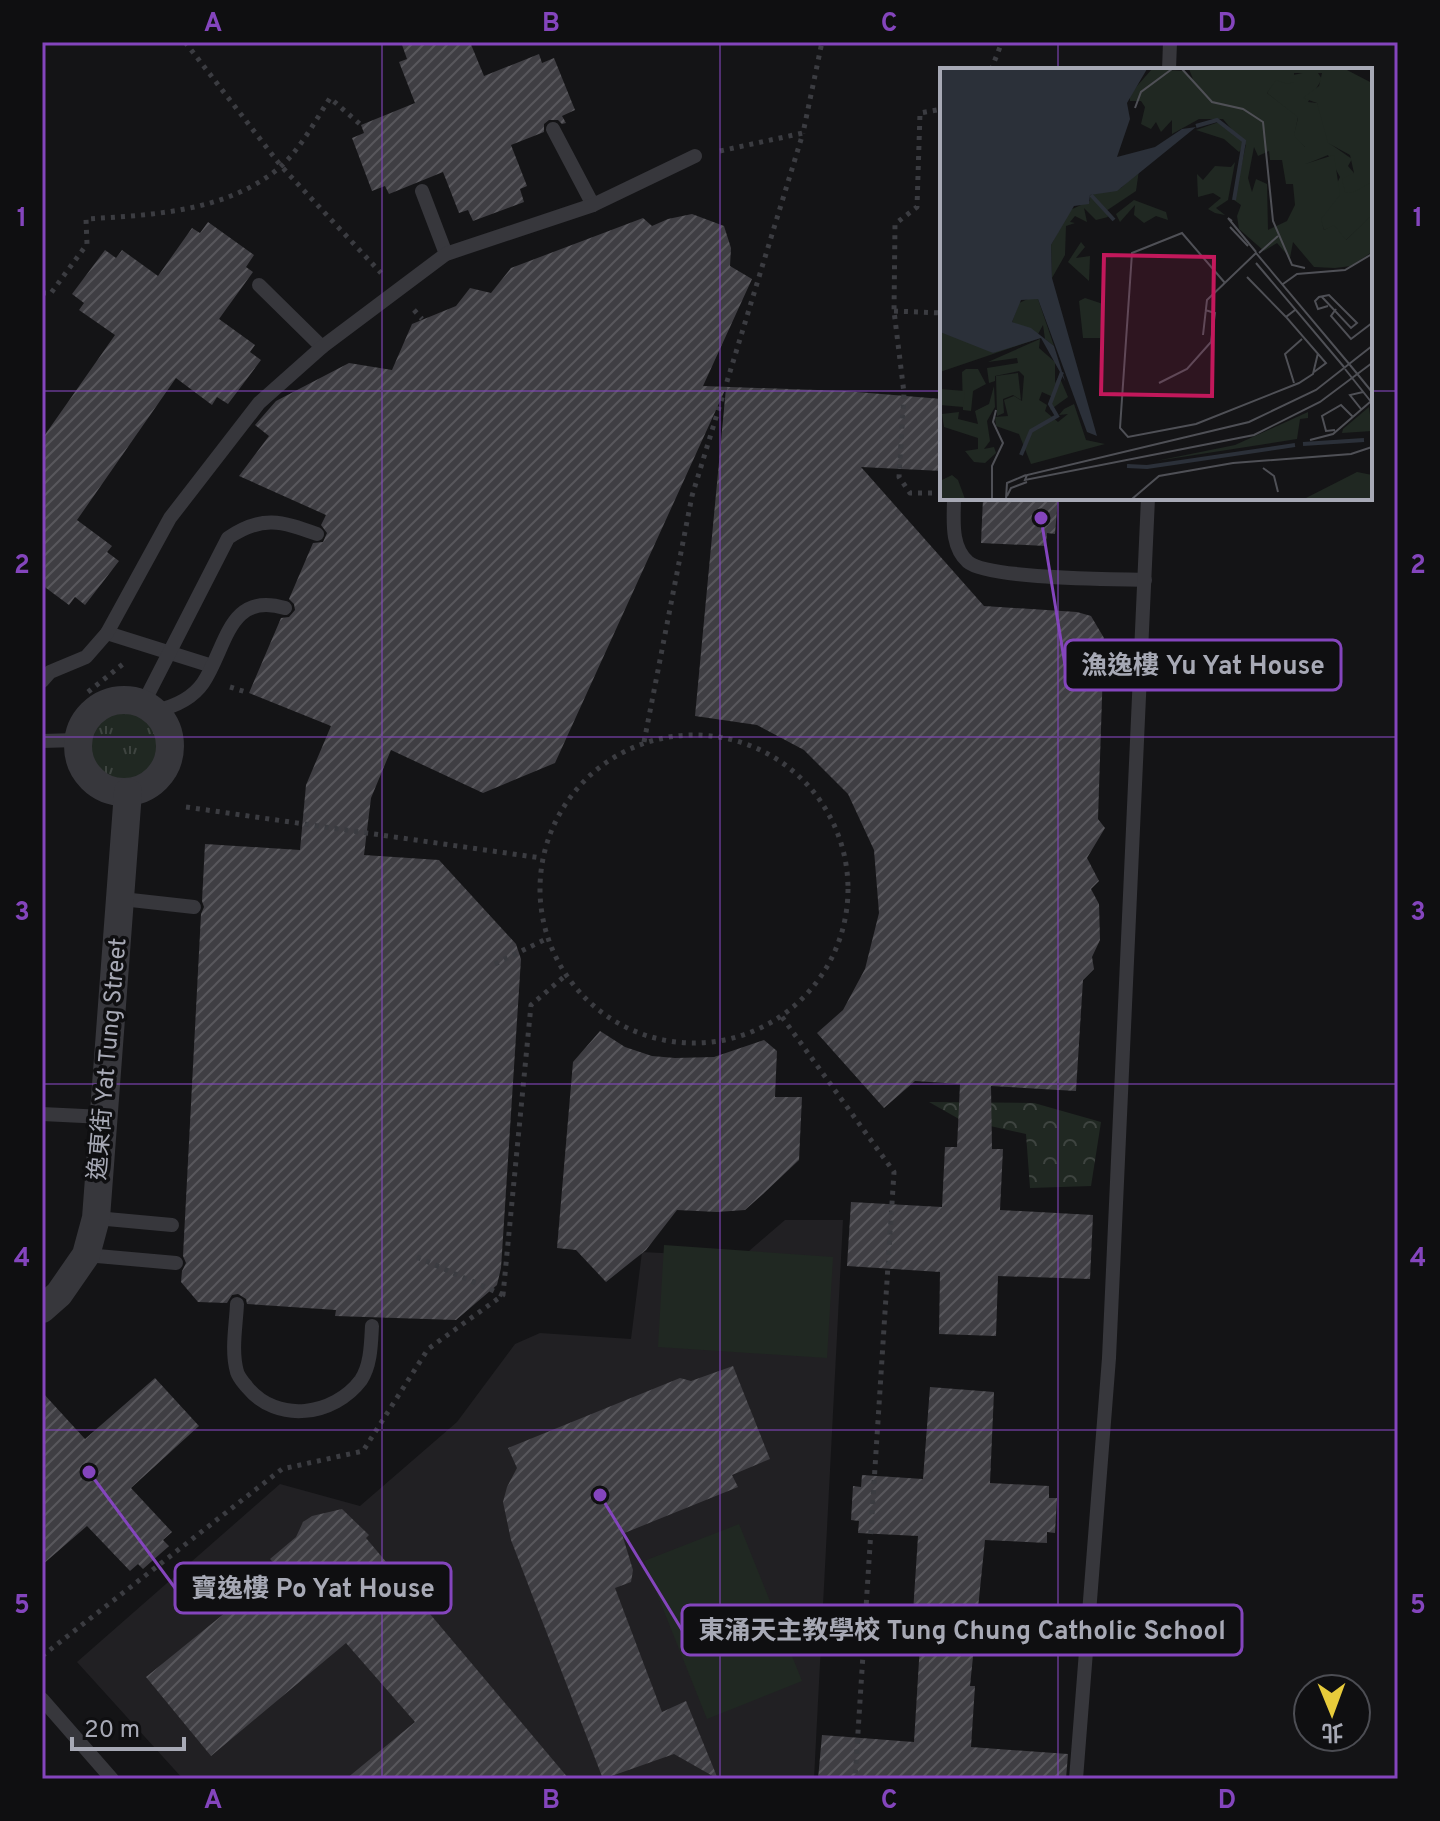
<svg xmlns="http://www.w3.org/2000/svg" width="1440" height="1821" viewBox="0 0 1440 1821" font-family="Overpass,'Noto Sans TC',sans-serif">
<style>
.built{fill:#212023}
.grass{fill:url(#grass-tufts)}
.forest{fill:url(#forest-crowns)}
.pitch{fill:#202822}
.building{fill:url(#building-hatch)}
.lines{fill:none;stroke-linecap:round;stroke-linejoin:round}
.path{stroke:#3b3c41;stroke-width:5;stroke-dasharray:4 6;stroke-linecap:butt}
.service{stroke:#37373c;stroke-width:14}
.minor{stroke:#37373c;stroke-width:28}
.grid{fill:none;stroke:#8445bd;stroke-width:2;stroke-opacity:0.55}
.labels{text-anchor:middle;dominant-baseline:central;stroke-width:7;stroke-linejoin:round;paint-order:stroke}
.street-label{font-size:24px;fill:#a7a9b5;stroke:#0f0f11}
.inset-river{fill:none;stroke:#2b3039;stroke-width:4}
.inset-road{fill:none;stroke:#4f5056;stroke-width:2}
.view{fill:#c2185b;fill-opacity:0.15;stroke:#c2185b;stroke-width:4}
.inset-edge{fill:none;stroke:#a7a9b5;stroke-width:4}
.leader{fill:none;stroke:#8445bd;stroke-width:3}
.callout-dot{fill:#8445bd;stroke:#0f0f11;stroke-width:3}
.callout{fill:#0f0f11;stroke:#8445bd;stroke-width:3}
.callout-label{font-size:26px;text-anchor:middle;font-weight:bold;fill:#a7a9b5}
.neatline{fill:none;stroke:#8445bd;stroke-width:3}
.grid-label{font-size:26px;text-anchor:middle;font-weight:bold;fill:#8445bd}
</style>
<defs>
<pattern id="grass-tufts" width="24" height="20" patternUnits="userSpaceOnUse" patternTransform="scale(2)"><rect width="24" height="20" fill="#202822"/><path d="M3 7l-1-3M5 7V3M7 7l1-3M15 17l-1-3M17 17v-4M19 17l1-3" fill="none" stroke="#3e4440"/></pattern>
<pattern id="forest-crowns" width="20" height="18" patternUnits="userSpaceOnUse" patternTransform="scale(2)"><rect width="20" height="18" fill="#202822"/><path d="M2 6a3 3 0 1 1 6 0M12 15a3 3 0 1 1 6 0" fill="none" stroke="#3e4440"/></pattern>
<pattern id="building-hatch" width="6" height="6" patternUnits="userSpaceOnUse" patternTransform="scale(2)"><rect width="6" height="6" fill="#3f3e43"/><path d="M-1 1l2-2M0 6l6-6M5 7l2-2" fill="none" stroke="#58575c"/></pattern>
</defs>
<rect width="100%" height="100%" fill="#141416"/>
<path class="built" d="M785 1220H843L814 1779H183L77 1662 280 1484 360 1506 457 1422 515 1344 540 1333 631 1339 642 1252 742 1257Z"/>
<circle class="grass" cx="123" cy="745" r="37"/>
<path class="forest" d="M929 1102 1034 1103 1101 1122 1091 1186 1030 1188 1026 1134 959 1119Z"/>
<g class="pitch">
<path d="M664 1245 833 1257 827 1358 658 1347Z"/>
<path d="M739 1524 802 1681 707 1719 644 1561Z"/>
</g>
<g class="building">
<path d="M401 42H470L484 76 539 54 542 63 554 58 575 110 562 116 566 123 562 124 558 120H549L544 124V132L511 145 527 186 520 189 524 202 473 221 468 210 459 213 443 172 389 194 385 186 372 191 352 138 364 133 361 125 415 103 399 62 407 59Z"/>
<path d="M692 214 724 226 731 248 730 266 752 279 703 386 845 391 942 399V471L861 467 984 606 1077 612 1091 616 1104 638 1098 819 1105 828 1087 858 1099 881 1091 889 1099 904 1100 940 1092 957 1094 969 1083 980 1076 1091 991 1086 992 1149H1003L1000 1210 1093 1215 1090 1279 998 1276 996 1336 939 1334 940 1272 847 1266 851 1202 942 1207 945 1147H957L960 1084 915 1081 884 1108 817 1033 843 1010 865 969 879 913 874 850 848 794 804 750 757 725 695 716 726 388 555 763 483 793 391 750 371 798 364 855 439 860 516 944 521 959 501 1268 497 1285 456 1320 335 1316 336 1310 247 1304 246 1299 238 1294 232 1295 227 1303 198 1302 181 1282 182 1271 186 1263 183 1256 201 914 204 907 202 901 205 844 300 850 306 785 331 726 249 693 281 618 289 617 295 610 294 604 289 599 313 543 323 542 327 533 321 525 326 515 239 476 269 436 255 425 276 401 349 363 392 370 412 324 456 306 470 288 491 293 511 268 643 218 652 226 668 219Z"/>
<path d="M208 222 254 255 246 267 253 272 219 319 255 345 250 352 261 360 228 404 217 397 212 405 176 378 77 520 112 546 107 552 119 561 85 605 75 597 69 605 42 585V439L115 335 79 310 84 303 72 294 105 250 116 258 122 250 158 276 192 228 200 233Z"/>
<path d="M983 498H1058L1055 534 1047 533 1046 546 981 543Z"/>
<path d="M600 1031 625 1047 652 1056 675 1058 714 1057 764 1040 777 1051 775 1097H802L799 1160 763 1194 745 1210 717 1212 677 1210 646 1250 606 1282 576 1250 557 1248 573 1062Z"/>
<path d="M733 1366 770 1459 732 1475 738 1487 622 1534 633 1570 631 1582 615 1588 662 1712 686 1701 718 1779 674 1754 603 1779 511 1540 503 1502 507 1487 517 1468 508 1448 680 1378 691 1381Z"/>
<path d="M155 1378 199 1426 131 1488 172 1532 163 1540 169 1546 143 1569 138 1564 130 1571 87 1526 42 1565V1392L85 1439Z"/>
<path d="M930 1387 994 1392 990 1483 1049 1486V1498H1057L1055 1533 1047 1532V1543L985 1540 970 1686H975L971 1747 1068 1754 1066 1779H818L822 1735 914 1742 921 1628H912L918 1536 858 1533 859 1521 851 1520 853 1486 861 1487 862 1475 923 1479Z"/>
<path d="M342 1509 369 1535 366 1538 569 1779H346L415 1722 346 1643 211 1756 146 1677 279 1569 270 1559 296 1537 303 1522 312 1516Z"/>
</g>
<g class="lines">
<g class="path">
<path d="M185 42 281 166 381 273"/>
<path d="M991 70 1002 42"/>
<path d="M720 151 803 133 822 42"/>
<path d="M42 293H51L87 244 86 219C152 215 226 212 279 168 300 150 315 121 330 98L361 125"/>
<path d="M414 310 422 319"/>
<path d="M894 311 942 313"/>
<path d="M932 493H910L899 477 904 393 894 311 895 224 917 207 920 113 942 109"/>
<path d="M230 687 249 693"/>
<path d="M88 692 123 664"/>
<circle cx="694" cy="889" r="154"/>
<path d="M644 742 692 496 803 133"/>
<path d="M186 807 541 858"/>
<path d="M495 964 548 938"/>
<path d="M782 1017 894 1172 855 1779"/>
<path d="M417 1257 503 1295"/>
<path d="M42 1656 282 1469 363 1451 428 1349 503 1295 531 1005 566 975"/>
</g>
<g class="service">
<path d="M1169 70 1170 42"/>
<path d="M553 129 593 205"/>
<path d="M422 191 446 254"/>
<path d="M259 285 322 347"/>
<path d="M954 498C954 519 950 546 968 562 988 579 1113 579 1145 580"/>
<path d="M107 633 212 666"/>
<path d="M42 681 50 672 86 657 107 633 170 518 259 403 322 347 446 254 593 205 695 156"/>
<path d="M143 704 228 538C262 515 281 521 317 534"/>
<path d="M155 711C173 707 192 699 203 683 227 647 228 591 285 608"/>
<path d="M42 741 77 740"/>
<path d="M122 899 194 907"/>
<path d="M42 1114 104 1117"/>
<path d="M96 1218 172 1225"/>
<path d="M86 1255 176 1263"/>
<path d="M237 1304C236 1326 231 1350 237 1372 239 1378 243 1382 247 1387 277 1424 334 1416 361 1380 371 1365 371 1343 372 1326"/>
<path d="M42 1699 112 1779"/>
<path d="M1076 1779 1109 1358 1148 498"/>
</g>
<g class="minor">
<circle cx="124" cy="746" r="46"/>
<path d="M42 1309 59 1294 86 1255 96 1218 128 792"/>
</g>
</g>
<path class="grid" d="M382 42V1779M720 42V1779M1058 42V70M42 391H942M1370 391H1398M1058 498V1779M42 737H1398M42 1084H1398M42 1430H1398"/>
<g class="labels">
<g class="street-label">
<text transform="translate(109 1059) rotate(-85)">逸東街 Yat Tung Street</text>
</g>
</g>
<g transform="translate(940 68)">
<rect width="432" height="432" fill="#141416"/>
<path d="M376 2 382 11 368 34 377 35 385 51 389 75 412 91 408 98 414 105 405 124 432 114V148L406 172H400L394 158 384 162 380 151 400 109 388 87 364 97 365 79 353 69 358 50 327 25 335 11ZM26 301H38L46 316 33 323 31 343 23 342 22 304ZM78 305 81 332 73 327 63 331 64 345 57 348 56 308Z" fill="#202822"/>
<path d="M212 1 244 3 253 11 249 1H405L432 15V114L412 125 405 124 402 111 414 105 410 87 388 75 377 35 363 30 379 18 382 5H354V14L347 16 336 12 327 25 358 49 354 68 365 79V96L394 87 400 127 381 151 384 162 394 157 406 172 432 147V184L411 198 395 200 374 199 353 174 350 190 337 175 324 183 299 161 297 148 301 137 294 132 306 76 299 84 284 71 256 62 279 54 293 63 283 51H259L232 66V52L221 64 216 54 211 61 201 56 205 39 201 33H190V26ZM314 79 318 88 329 83 330 92H342L346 116H353L355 137 347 153 328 162 327 116 316 111 312 124 308 110ZM295 94 288 132 276 140 285 147 275 145 268 141 281 130 273 125 258 129 257 106 263 112 275 98 291 99ZM194 132 226 144 228 152 216 148 204 155 194 147 195 137 180 154 176 146ZM141 174 145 179 136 190 150 188 149 213 128 194ZM145 230 163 236 160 270H143L139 233ZM100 271 99 280 115 294V315L119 308 128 329 110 342 113 329 102 324 99 332 107 337 105 343 118 354 128 346 119 347 124 341 134 336 146 372 165 376 91 396 79 366 56 358 55 349 68 348 64 332 74 328 82 333 84 308 79 303 55 308V313L49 315 47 300 78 295 77 290 48 294ZM54 318 55 339 47 353 50 373 44 381 54 379 56 385 45 395 34 394 25 383 38 381V370L4 359 2 346 19 344 18 351 38 356 35 343 49 336ZM368 344V350L360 351 357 371 216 393 295 377ZM417 404 432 407V431H364ZM12 407 18 412 25 431H0V413Z" fill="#202822" fill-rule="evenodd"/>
<path d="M199 102 196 123 166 143 168 149 156 152 144 140 147 154 135 148 130 154 135 155 126 158 125 187 112 210 111 177 130 142 150 133V127L181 120ZM92 229 98 231 114 278 105 271 103 257 97 268 72 254 79 235ZM0 264 34 273 53 285 72 275 94 272 0 304Z" fill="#202822"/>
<path d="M429 339 432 363 402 365 403 361Z" fill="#202822"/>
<path d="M0 321 25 323 23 339 0 337Z" fill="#202822"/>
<path d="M0 1H207L187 35 190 51 177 89 215 79 242 61 256 59 177 123 150 127 149 136 134 138 111 177 112 210 157 368 147 364 98 231 81 232 72 254 91 260 114 278 125 313 101 270 53 285 0 264Z" fill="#2b3039"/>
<path class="inset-river" d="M256 58 277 52 304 73 294 132M151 127 174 152M363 376 424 372M81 387 91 363 117 348 110 336 122 304M187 398 207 399 355 377"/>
<path class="inset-road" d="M242 1 272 34 303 41 323 54 333 153 352 197 365 200M195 40 201 24 232 1M292 153 288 150 316 184M290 159 308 178M319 185 338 168M316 195 404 299M307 209 346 249M285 215 242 165 192 185 180 360 188 369 256 356 359 315 373 306 378 285M343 216 357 206 405 202 432 186M382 229 411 260 417 255 389 227 379 229 375 233 378 241 388 238M396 241 391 248 411 271 432 255M355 242 346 249 386 295 374 304M263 267 267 232 316 185 410 297M432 278 376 322 309 354 87 407 85 412 314 367 380 334 432 295M410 297 432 324M405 301 432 335M219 315 247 301 271 274 275 245 265 242M354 315 345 286 362 271M421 341 410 327 423 324M395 362 386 363 382 348 401 337 413 349M370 372 393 366 430 334M323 400 334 408 338 424M67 428 71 420 87 414M52 431V398L63 375 53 354 56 342M66 431 67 415 86 407M192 431 219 408 293 395 411 386 432 379"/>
<path class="view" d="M164 187 274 189 272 328 161 326Z"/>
<rect width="432" height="432" class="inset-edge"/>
</g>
<path class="leader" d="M1041 518L1065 665M89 1472L175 1588M600 1495L682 1630"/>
<g class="callout-dot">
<circle cx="1041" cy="518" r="8"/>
<circle cx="89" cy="1472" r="8"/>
<circle cx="600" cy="1495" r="8"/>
</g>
<g class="callout">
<rect x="1065" y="640" width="276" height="50" rx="8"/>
<rect x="175" y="1563" width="276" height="50" rx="8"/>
<rect x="682" y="1605" width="560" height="50" rx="8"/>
</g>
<g class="callout-label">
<text x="1203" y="674">漁逸樓 Yu Yat House</text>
<text x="313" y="1597">寶逸樓 Po Yat House</text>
<text x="962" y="1639">東涌天主教學校 Tung Chung Catholic School</text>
</g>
<rect width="1440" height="1821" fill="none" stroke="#0f0f11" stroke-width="88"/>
<g transform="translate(1332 1713) rotate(179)"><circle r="38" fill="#0f0f11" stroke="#4c4d53" stroke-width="2"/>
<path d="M0-6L14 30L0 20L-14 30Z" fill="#e7cb3b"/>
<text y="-12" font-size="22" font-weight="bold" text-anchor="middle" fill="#a7a9b5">北</text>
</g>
<path d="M72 1737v12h112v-12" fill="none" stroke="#a7a9b5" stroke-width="4"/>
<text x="84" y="1737" font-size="24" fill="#a7a9b5" stroke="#0f0f11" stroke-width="6" paint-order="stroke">20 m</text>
<rect x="44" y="44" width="1352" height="1733" class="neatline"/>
<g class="grid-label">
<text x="213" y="31">A</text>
<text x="551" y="31">B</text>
<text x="889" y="31">C</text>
<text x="1227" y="31">D</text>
<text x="22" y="226">1</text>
<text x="1418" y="226">1</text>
<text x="22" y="573">2</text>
<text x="1418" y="573">2</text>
<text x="22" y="920">3</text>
<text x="1418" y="920">3</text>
<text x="22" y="1266">4</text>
<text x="1418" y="1266">4</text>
<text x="22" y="1613">5</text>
<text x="1418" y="1613">5</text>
<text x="213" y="1808">A</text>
<text x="551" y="1808">B</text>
<text x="889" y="1808">C</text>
<text x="1227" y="1808">D</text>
</g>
</svg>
